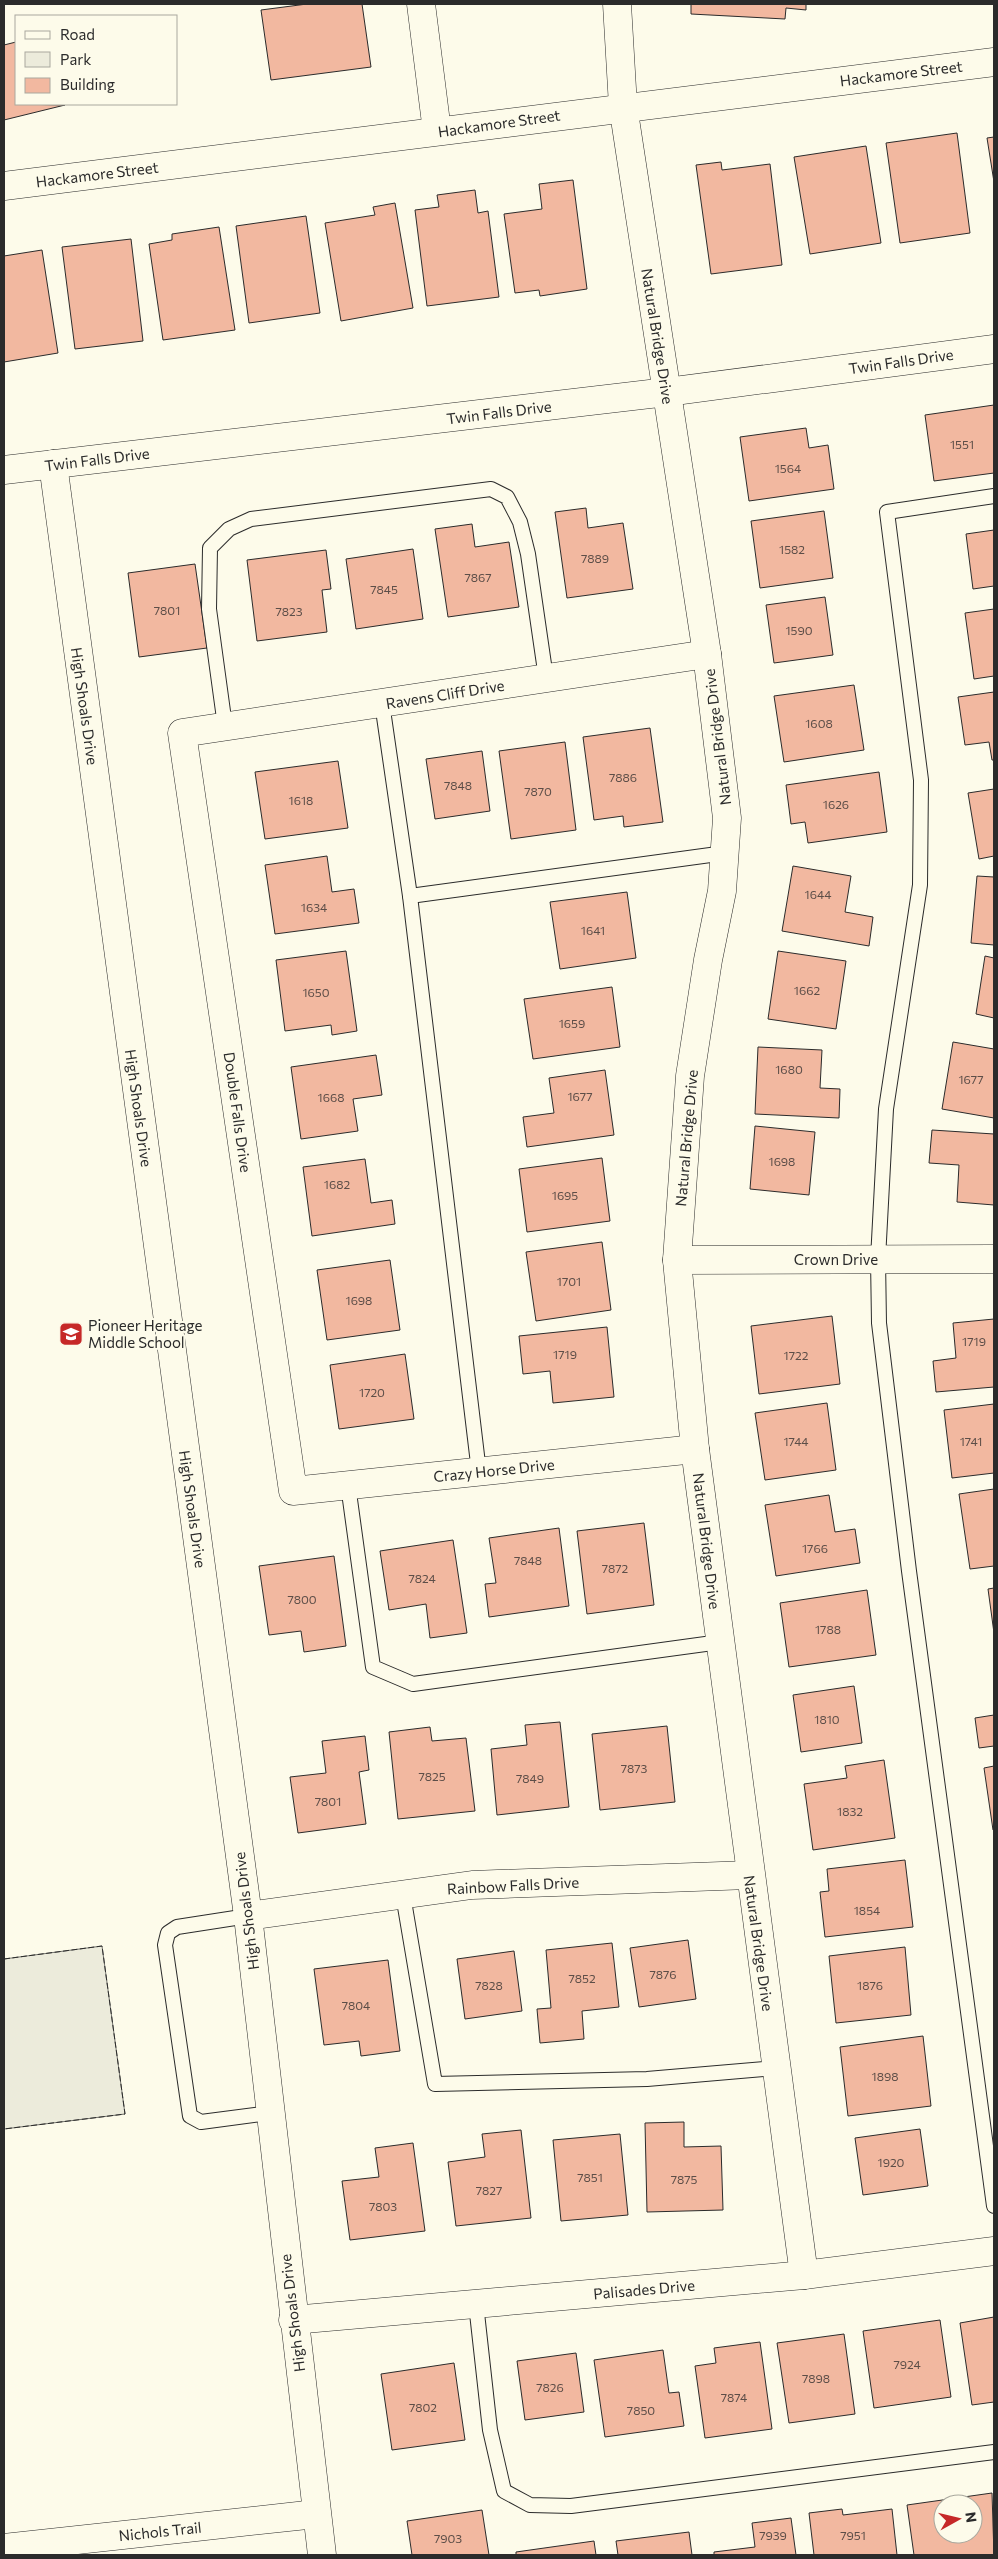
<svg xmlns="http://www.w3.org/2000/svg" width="998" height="2559" viewBox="0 0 998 2559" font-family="Commissioner,sans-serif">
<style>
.green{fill:#ecebdb;stroke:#74746e}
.building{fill:#f2b8a0;stroke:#2b2b2b;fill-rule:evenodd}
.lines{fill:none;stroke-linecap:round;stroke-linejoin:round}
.service-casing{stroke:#2b2b2b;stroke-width:16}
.minor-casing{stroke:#2b2b2b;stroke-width:29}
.tertiary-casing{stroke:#2b2b2b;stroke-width:29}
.service{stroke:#fdfbea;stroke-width:14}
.minor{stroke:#fdfbea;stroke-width:28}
.tertiary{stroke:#fdfbea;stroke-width:28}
.fence{stroke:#2b2b2b;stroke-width:1;stroke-dasharray:6 2.5;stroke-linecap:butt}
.labels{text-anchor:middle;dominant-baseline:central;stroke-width:4;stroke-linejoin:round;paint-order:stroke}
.number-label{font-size:12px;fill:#5d4e48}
.street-label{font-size:15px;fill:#2b2b2b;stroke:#fdfbea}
.poi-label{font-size:15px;fill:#2b2b2b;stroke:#fdfbea;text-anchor:start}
</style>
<rect width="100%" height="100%" fill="#fdfbea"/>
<path class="green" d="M102 1946 125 2114 4 2129V1959Z"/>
<g class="building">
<path d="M307 4H362L371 67 271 80 261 10Z"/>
<path d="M691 4H806V10L786 8 785 19 691 14Z"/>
<path d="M16 42V104L65 105 4 120V45Z"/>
<path d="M957 133 970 233 900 243 886 143Z"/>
<path d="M994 137V182L987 138Z"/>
<path d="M866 146 881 243 810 254 794 157Z"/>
<path d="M721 162 722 170 770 164 782 265 711 274 696 165Z"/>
<path d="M573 180 587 289 540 296 539 290 515 293 504 214 542 209 539 184Z"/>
<path d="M475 190 478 213 488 211 499 297 427 306 415 210 439 207 437 195Z"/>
<path d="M395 203 413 308 341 321 325 223 375 215 373 207Z"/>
<path d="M306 216 320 313 249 323 236 226Z"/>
<path d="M219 227 235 330 163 340 149 244 172 240V234Z"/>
<path d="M131 239 143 341 75 349 62 247Z"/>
<path d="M42 250 58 353 4 362V256Z"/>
<path d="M994 405V473L934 481 925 415Z"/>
<path d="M806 428 809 448 828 445 834 489 749 501 740 437Z"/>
<path d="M586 508 588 528 623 523 633 589 567 598 555 512Z"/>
<path d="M824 511 833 578 760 588 751 521Z"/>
<path d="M472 524 475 547 509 542 519 607 448 617 435 529Z"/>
<path d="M994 530V586L973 589 966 534Z"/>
<path d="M413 549 423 619 356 629 346 559Z"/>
<path d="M326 550 331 589 322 590 327 632 257 641 247 560Z"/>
<path d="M195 564 207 648 139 657 128 573Z"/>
<path d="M825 597 833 655 774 663 766 605Z"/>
<path d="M994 609V676L974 679 965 613Z"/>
<path d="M854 685 864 750 784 762 774 696Z"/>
<path d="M994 692V760H992L989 742 965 745 958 697Z"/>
<path d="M650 728 663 822 624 827 623 816 594 820 583 737Z"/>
<path d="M565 742 576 830 511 839 499 751Z"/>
<path d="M482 751 490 811 435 819 426 759Z"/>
<path d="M338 761 348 828 265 839 255 772Z"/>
<path d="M879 772 887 832 808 843 805 822 791 824 786 785Z"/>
<path d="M994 789V856L979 859 968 793Z"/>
<path d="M327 856 332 892 354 889 359 923 275 934 265 865Z"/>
<path d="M793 866 851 876 845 912 873 917 869 946 782 931Z"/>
<path d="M977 876 994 877V945L971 943Z"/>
<path d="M627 892 636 958 560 969 550 902Z"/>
<path d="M346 951 357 1031 332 1035 331 1025 285 1031 276 960Z"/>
<path d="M778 951 846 961 836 1029 768 1019Z"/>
<path d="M985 956 994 958V1018L976 1014Z"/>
<path d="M612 987 620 1047 533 1059 524 999Z"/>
<path d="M953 1042 994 1049V1118L942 1109Z"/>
<path d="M758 1047 822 1050 820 1088 840 1089 839 1118 755 1114Z"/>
<path d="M376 1055 382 1095 353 1099 358 1131 301 1139 291 1067Z"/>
<path d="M605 1070 614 1135 527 1147 523 1117 554 1113 549 1078Z"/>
<path d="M755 1126 815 1132 809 1195 750 1189Z"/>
<path d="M932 1130 994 1134V1205L957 1202 959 1165 929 1163Z"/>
<path d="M602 1158 610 1221 527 1232 519 1169Z"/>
<path d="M365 1159 371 1203 392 1200 395 1224 312 1236 303 1167Z"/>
<path d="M602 1242 611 1310 536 1321 526 1252Z"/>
<path d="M390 1260 400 1330 327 1340 317 1270Z"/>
<path d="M832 1316 840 1384 759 1394 751 1326Z"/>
<path d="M994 1319V1387L936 1392 933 1361 956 1358 953 1323Z"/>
<path d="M607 1327 614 1397 553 1403 550 1371 523 1374 519 1336Z"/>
<path d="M405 1354 414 1419 339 1429 330 1365Z"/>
<path d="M827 1403 836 1470 765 1480 755 1413Z"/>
<path d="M994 1404V1473L952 1478 944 1410Z"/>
<path d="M994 1489V1566L970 1569 959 1494Z"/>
<path d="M829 1495 835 1532 855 1529 860 1563 776 1576 765 1505Z"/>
<path d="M644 1523 654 1605 587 1614 577 1531Z"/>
<path d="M559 1528 569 1606 489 1617 485 1584 496 1583 489 1538Z"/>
<path d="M453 1540 467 1633 430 1638 426 1604 389 1610 380 1551Z"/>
<path d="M334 1556 346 1646 304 1652 301 1631 269 1635 259 1566Z"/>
<path d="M994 1588V1633L988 1589Z"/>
<path d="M867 1590 876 1655 789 1667 780 1603Z"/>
<path d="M854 1686 862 1743 801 1752 793 1695Z"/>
<path d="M994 1715V1746L979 1748 975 1718Z"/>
<path d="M560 1722 569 1807 497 1815 491 1749 527 1745 525 1725Z"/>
<path d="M667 1726 675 1802 600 1810 592 1734Z"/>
<path d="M430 1727 432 1741 466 1738 475 1811 398 1819 389 1732Z"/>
<path d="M365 1736 369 1770 359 1772 366 1824 298 1833 290 1777 326 1773 322 1741Z"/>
<path d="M884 1760 895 1838 813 1850 804 1784 847 1778 845 1766Z"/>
<path d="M994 1766V1830H993L984 1768Z"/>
<path d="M905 1860 913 1927 825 1937 820 1892 829 1891 827 1869Z"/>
<path d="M688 1940 696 1999 639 2007 630 1948Z"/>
<path d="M612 1943 619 2007 582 2011 584 2039 540 2043 537 2009 551 2008 546 1950Z"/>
<path d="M905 1947 911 2015 836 2023 829 1956Z"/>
<path d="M514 1951 522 2011 465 2019 457 1959Z"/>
<path d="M388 1960 400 2051 361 2056 359 2041 324 2045 314 1969Z"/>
<path d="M923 2036 931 2106 848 2116 840 2047Z"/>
<path d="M684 2122V2147L721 2146 723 2210 647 2212 645 2123Z"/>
<path d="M920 2129 928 2186 863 2195 855 2138Z"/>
<path d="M521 2130 531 2218 456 2226 448 2162 485 2157 482 2134Z"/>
<path d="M620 2134 628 2215 561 2221 553 2140Z"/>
<path d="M413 2143 425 2231 350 2240 342 2181 379 2177 375 2148Z"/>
<path d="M994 2317V2402L972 2405 960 2323Z"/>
<path d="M940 2320 951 2397 874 2408 863 2331Z"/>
<path d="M844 2334 855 2414 789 2423 777 2343Z"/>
<path d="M760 2342 772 2429 705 2438 695 2366 716 2363 714 2348Z"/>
<path d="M663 2350 669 2393 679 2392 684 2426 605 2437 594 2360Z"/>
<path d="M576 2353 584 2412 525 2420 517 2361Z"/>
<path d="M454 2363 465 2440 392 2450 381 2374Z"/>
<path d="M992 2493 994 2555H914L907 2505ZM943 2504H973V2534H943Z"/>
<path d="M842 2509 843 2515 892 2509 897 2555H814L809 2513Z"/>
<path d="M482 2510 489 2555H412L407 2521Z"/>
<path d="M791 2518 796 2555H714V2552L755 2547 752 2523Z"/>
<path d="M689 2532 692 2555H618L616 2541Z"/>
<path d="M594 2541 596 2555H516V2552Z"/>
</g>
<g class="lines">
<g class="service-casing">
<g id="service">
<path d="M994 496 887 512 921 780 920 885 886 1109 878 1259 879 1323 909 1571 994 2206"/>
<path d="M382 703 410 896 479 1472"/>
<path d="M225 726 209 609 210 548 229 529 251 519 491 489 507 497 520 522 528 554 546 678"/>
<path d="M410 896 725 853"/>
<path d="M348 1485 373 1667 413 1684 720 1642"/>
<path d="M403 1895 435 2084 647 2079 776 2068"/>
<path d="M248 1916 177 1927 168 1933 165 1945 190 2116 201 2122 269 2113"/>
<path d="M476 2304 490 2430 504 2491 530 2505 571 2506 994 2452"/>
</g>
</g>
<g class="minor-casing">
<g id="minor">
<path d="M421 4 437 131"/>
<path d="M617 4 623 106 707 654 727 818 722 891 708 960 690 1076 677 1260 695 1449 804 2275"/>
<path d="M4 186 994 62"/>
<path d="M677 1260 994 1259"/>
<path d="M695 1449 293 1491 182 733 707 654"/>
<path d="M248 1916 472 1885 749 1875"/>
<path d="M293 2320 804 2275 994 2251"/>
</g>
</g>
<g class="tertiary-casing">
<g id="tertiary">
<path d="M53 464 248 1916 322 2555"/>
<path d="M4 470 667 392 994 349"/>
<path d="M4 2548 316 2514"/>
</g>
</g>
<use href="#service" class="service"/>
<use href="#minor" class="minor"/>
<use href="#tertiary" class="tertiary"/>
<path class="fence" d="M4 1959 102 1946 125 2114 4 2129"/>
</g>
<defs>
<g id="school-square" transform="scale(1.25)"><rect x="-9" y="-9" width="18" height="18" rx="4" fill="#c62828" stroke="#fdfbea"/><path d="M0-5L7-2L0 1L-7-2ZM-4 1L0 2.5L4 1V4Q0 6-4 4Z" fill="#fff"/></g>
</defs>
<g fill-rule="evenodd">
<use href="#school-square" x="71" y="1334"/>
</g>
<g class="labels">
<g class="number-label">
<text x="962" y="444">1551</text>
<text x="788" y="468">1564</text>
<text x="792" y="549">1582</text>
<text x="595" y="558">7889</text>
<text x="478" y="577">7867</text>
<text x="384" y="589">7845</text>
<text x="167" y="610">7801</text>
<text x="289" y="611">7823</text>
<text x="799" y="630">1590</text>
<text x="819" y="723">1608</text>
<text x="623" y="777">7886</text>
<text x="458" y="785">7848</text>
<text x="538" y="791">7870</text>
<text x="301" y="800">1618</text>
<text x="836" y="804">1626</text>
<text x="818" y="894">1644</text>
<text x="314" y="907">1634</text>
<text x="593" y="930">1641</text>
<text x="807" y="990">1662</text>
<text x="316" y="992">1650</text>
<text x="572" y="1023">1659</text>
<text x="789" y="1069">1680</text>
<text x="971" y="1079">1677</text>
<text x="580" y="1096">1677</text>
<text x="331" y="1097">1668</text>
<text x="782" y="1161">1698</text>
<text x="337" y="1184">1682</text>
<text x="565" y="1195">1695</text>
<text x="569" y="1281">1701</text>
<text x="359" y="1300">1698</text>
<text x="974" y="1341">1719</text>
<text x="565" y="1354">1719</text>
<text x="796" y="1355">1722</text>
<text x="372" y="1392">1720</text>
<text x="796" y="1441">1744</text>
<text x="971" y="1441">1741</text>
<text x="815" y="1548">1766</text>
<text x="528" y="1560">7848</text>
<text x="615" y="1568">7872</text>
<text x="422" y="1578">7824</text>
<text x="302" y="1599">7800</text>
<text x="828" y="1629">1788</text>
<text x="827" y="1719">1810</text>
<text x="634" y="1768">7873</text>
<text x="432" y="1776">7825</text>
<text x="530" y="1778">7849</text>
<text x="328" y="1801">7801</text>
<text x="850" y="1811">1832</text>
<text x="867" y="1910">1854</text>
<text x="663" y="1974">7876</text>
<text x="582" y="1978">7852</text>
<text x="489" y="1985">7828</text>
<text x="870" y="1985">1876</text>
<text x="356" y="2005">7804</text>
<text x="885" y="2076">1898</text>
<text x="891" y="2162">1920</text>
<text x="590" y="2177">7851</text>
<text x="684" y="2179">7875</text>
<text x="489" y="2190">7827</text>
<text x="383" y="2206">7803</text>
<text x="907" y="2364">7924</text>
<text x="816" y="2378">7898</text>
<text x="550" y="2387">7826</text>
<text x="734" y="2397">7874</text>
<text x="423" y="2407">7802</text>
<text x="641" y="2410">7850</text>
<text x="773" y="2535">7939</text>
<text x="853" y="2535">7951</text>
<text x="448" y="2538">7903</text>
</g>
<g class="street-label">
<text transform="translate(901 73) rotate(-7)">Hackamore Street</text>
<text transform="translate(499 123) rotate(-8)">Hackamore Street</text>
<text transform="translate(97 174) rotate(-7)">Hackamore Street</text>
<text transform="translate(658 336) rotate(81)">Natural Bridge Drive</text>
<text transform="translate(901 361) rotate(-8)">Twin Falls Drive</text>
<text transform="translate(499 412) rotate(-7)">Twin Falls Drive</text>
<text transform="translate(97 459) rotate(-7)">Twin Falls Drive</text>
<text transform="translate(445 694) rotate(-9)">Ravens Cliff Drive</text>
<text transform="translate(85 706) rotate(82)">High Shoals Drive</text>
<text transform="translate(717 737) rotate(-97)">Natural Bridge Drive</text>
<text transform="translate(139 1108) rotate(82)">High Shoals Drive</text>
<text transform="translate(238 1112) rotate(82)">Double Falls Drive</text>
<text transform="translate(686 1138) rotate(-85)">Natural Bridge Drive</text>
<text x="836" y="1259">Crown Drive</text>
<text transform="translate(494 1470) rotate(-6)">Crazy Horse Drive</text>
<text transform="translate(193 1509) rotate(82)">High Shoals Drive</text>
<text transform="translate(707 1541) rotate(83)">Natural Bridge Drive</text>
<text transform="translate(513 1885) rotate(-3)">Rainbow Falls Drive</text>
<text transform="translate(246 1911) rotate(-97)">High Shoals Drive</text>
<text transform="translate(759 1943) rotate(82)">Natural Bridge Drive</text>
<text transform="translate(644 2289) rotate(-5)">Palisades Drive</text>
<text transform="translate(292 2313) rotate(-97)">High Shoals Drive</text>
<text transform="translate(160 2531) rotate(-6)">Nichols Trail</text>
</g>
<g class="poi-label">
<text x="88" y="1325">Pioneer Heritage<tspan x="88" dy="17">Middle School</tspan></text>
</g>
</g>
<rect width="998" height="2559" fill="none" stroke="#2b2b2b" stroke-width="10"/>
<rect x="15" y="15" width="162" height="90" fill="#fdfbea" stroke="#a9a89e"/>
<rect x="25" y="31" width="25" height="8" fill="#fdfbea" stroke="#a9a89e"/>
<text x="60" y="40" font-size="15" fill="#2b2b2b">Road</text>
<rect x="25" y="52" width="25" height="15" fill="#ecebdb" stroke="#a9a89e"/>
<text x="60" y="65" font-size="15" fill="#2b2b2b">Park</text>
<rect x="25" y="78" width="25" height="15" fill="#f2b8a0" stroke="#a9a89e"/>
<text x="60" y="90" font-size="15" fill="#2b2b2b">Building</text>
<g transform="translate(958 2519) rotate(82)"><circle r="24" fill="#fdfbea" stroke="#a9a89e"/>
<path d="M0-4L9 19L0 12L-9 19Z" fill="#c62828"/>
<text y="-8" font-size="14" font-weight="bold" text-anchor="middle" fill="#2b2b2b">N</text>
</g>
</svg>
